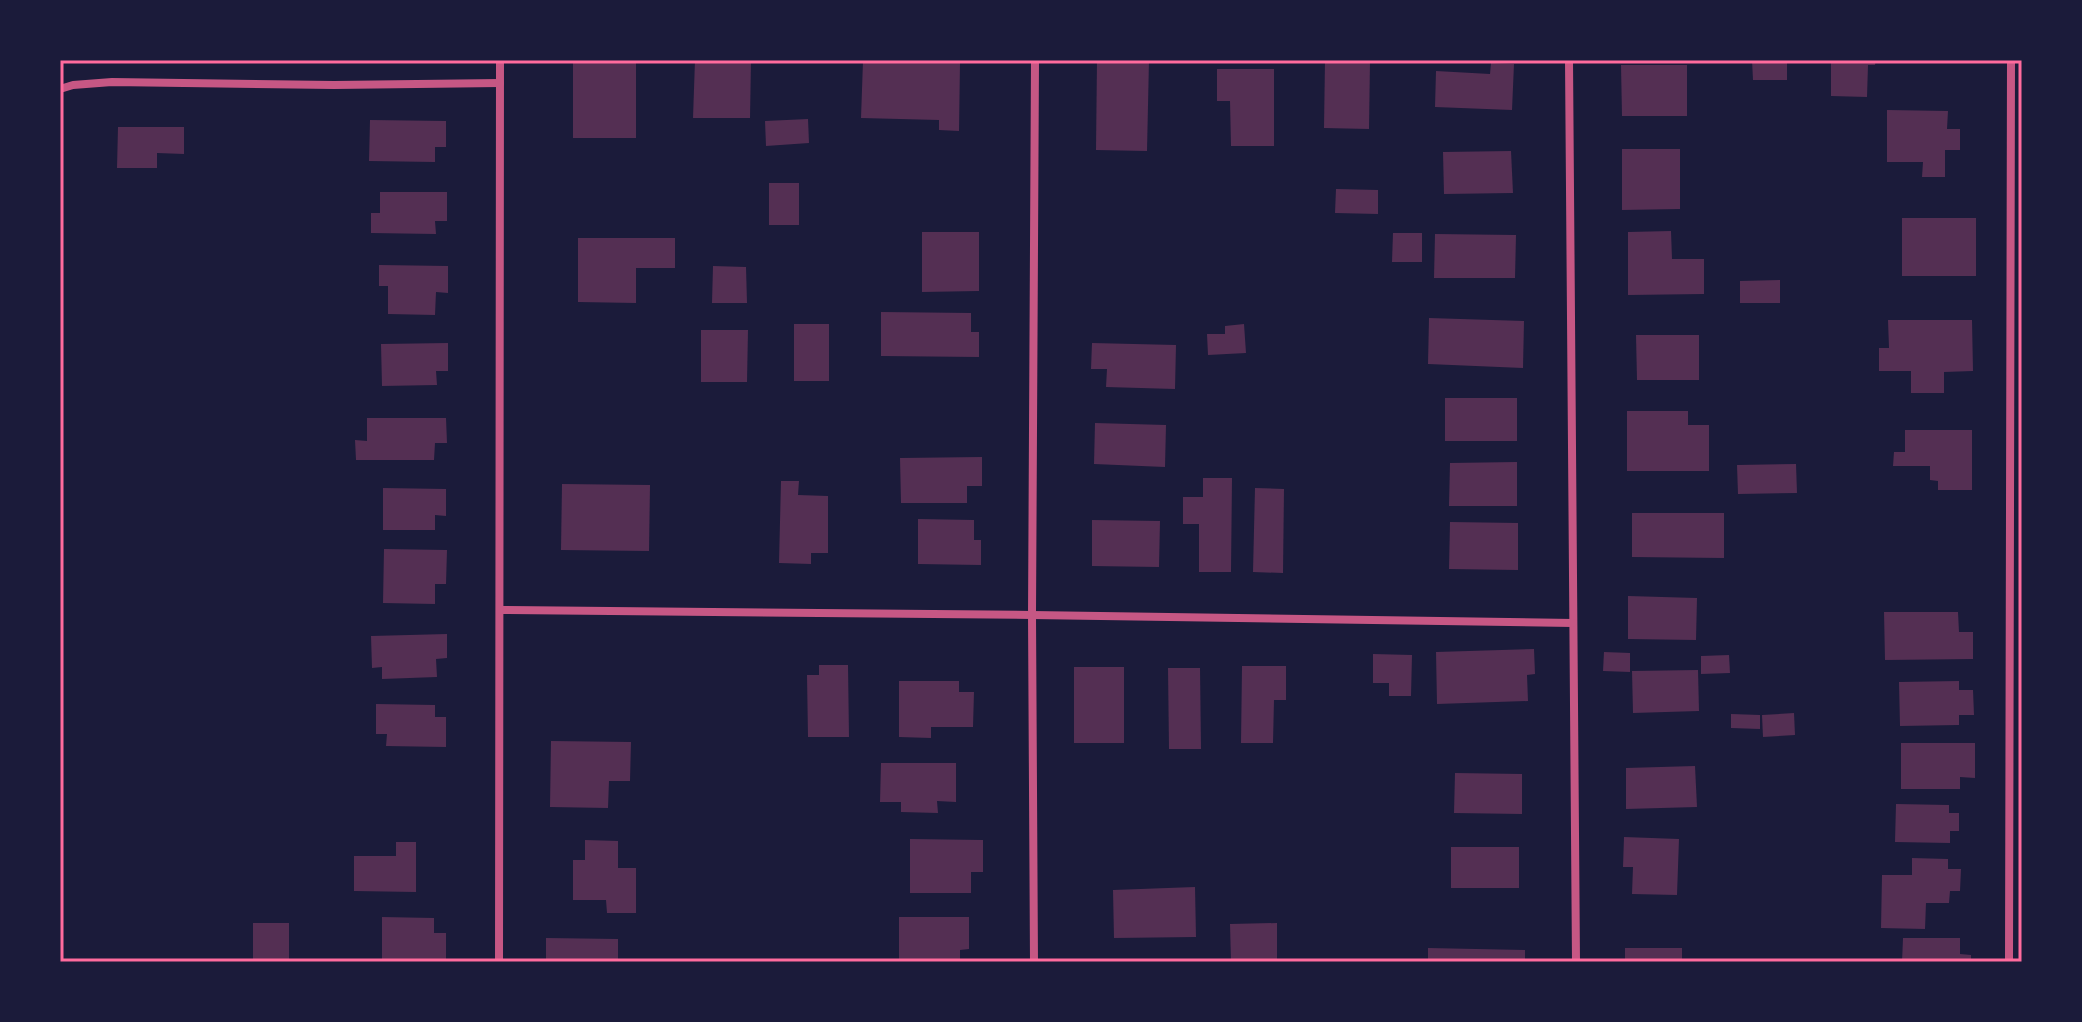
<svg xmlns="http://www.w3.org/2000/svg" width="2082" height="1022" viewBox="0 0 2082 1022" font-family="'Archivo Narrow',sans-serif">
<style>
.building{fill:#542f53}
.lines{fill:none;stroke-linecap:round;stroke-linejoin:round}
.minor{stroke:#c65784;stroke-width:8}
.neatline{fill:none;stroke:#ff6b9d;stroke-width:3}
</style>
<rect width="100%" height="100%" fill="#1b1b3a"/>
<g class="building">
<path d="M695 60H751L750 118H693Z"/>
<path d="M1097 60H1149L1147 151 1096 150Z"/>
<path d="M1325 60 1370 61 1369 129 1324 128Z"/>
<path d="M1752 60H1787V80H1753Z"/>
<path d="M1831 60H1876L1875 65H1868L1867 97 1831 96Z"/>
<rect x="573" y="61" width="63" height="77"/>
<path d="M863 61 960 63 959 131 939 130V120L861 118Z"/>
<path d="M1491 63 1514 64 1512 110 1435 107 1436 71 1490 74Z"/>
<path d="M1621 65H1687V116H1622Z"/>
<path d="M1217 69H1274V146H1231L1230 101H1217Z"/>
<path d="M1887 110 1948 111 1947 129H1960V150H1945V177H1922L1923 162H1887Z"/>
<path d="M808 119 809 143 766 146 765 121Z"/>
<path d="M370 120 446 121V147H435V162L369 161Z"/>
<path d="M118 127H184V154L157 153V168H117Z"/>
<path d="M1622 149H1680V209L1622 210Z"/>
<path d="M1511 151 1513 193 1444 194 1443 152Z"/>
<rect x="769" y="183" width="30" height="42"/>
<path d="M1336 189 1378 190V214L1335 213Z"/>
<path d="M380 192H447V221H435L436 234 371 233V213H380Z"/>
<rect x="1902" y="218" width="74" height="58"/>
<path d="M1671 231 1672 259H1704V294L1628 295V232Z"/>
<path d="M922 232H979V291L922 292Z"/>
<path d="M1393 233H1422V262H1392Z"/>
<path d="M1435 234 1516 235 1515 278H1434Z"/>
<path d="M578 238H675V268H636V303L578 302Z"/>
<path d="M379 265 448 266V293L436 292 435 315 388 314V286H379Z"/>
<path d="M713 266 746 267 747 303H712Z"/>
<path d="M1780 280V303H1740V281Z"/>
<path d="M881 312 971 313V332H979V357L881 356Z"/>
<path d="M1429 318 1524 321 1523 368 1428 364Z"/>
<path d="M1888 320H1972L1973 371 1944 372V393H1911V371H1879V348H1889Z"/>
<rect x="794" y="324" width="35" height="57"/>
<path d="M1244 324 1246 353 1208 355 1207 334H1225V326Z"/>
<path d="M701 330H748L747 382H701Z"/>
<path d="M1636 335H1699V380H1637Z"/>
<path d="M448 343V371H436L437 385 382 386 381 344Z"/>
<path d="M1092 343 1176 345 1175 389 1106 387 1107 369H1091Z"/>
<rect x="1445" y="398" width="72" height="43"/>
<path d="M1627 411H1688V425H1709V471H1627Z"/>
<path d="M367 418H446L447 443H435L434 460H356L355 440 367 441Z"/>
<path d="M1095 423 1166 425 1165 467 1094 464Z"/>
<path d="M1905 430H1972V490H1938V481L1930 480V466H1893L1894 452H1905Z"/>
<path d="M982 457V486H967V503H901L900 458Z"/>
<path d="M1517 462V506H1449L1450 463Z"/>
<path d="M1796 464 1797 493 1738 494 1737 465Z"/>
<path d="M1203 478H1232L1231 572H1199V524H1183V497H1203Z"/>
<path d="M781 481H799L798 495 828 496V553H811V564L779 563Z"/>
<path d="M562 484 650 485 649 551 561 550Z"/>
<path d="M383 488 446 489V516L435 515V530H383Z"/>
<path d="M1255 488 1284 489 1283 573 1253 572Z"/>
<path d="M1632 513H1724V558L1632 557Z"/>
<path d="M918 519 974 520V540H981V565L918 564Z"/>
<path d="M1092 520 1160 521 1159 567 1092 566Z"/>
<path d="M1450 522 1518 523V570L1449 569Z"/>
<path d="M384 549 447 550 446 584H435V604L383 603Z"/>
<path d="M1628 596 1697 598 1696 640 1628 639Z"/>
<path d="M1884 612H1958L1959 632H1973V659L1885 660Z"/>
<path d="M447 634V658L436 659 437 677 382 679V667L372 668 371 636Z"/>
<path d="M1534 649 1535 674 1527 675 1528 701 1437 704 1436 652Z"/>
<path d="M1604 652 1630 653V672L1603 671Z"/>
<path d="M1373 654 1412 655 1411 696H1389V683H1373Z"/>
<path d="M1729 655 1730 673 1701 674V656Z"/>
<path d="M819 665H848L849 737H808L807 675H819Z"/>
<path d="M1242 666H1286V700H1274L1273 743H1241Z"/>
<rect x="1074" y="667" width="50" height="76"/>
<path d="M1168 668H1200L1201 749H1169Z"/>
<path d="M1698 670 1699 711 1633 713 1632 671Z"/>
<path d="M899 681H959V692H974L973 727H931V738L899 737Z"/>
<path d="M1959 681V690H1973L1974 715H1959V725L1900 726 1899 682Z"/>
<path d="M376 704 435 705V717H446V747L386 746 387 734H376Z"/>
<path d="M1794 713 1795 735 1763 737 1762 715Z"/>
<path d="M1731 714 1760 715V729L1731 728Z"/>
<path d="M551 741 631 742 630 781H609L608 808 550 807Z"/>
<path d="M1901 743H1975V778L1960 777V789H1901Z"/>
<path d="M881 763H956V802L937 801 938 813 901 812V802H880Z"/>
<path d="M1695 766 1697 807 1626 809V768Z"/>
<path d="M1455 773 1522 774V814L1454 813Z"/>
<path d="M1896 804 1949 805V813H1959V831H1950V843L1895 842Z"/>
<path d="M1624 837 1679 839 1677 895 1632 894 1633 867H1623Z"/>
<path d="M910 839 983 840V872H971V893H910Z"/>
<path d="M585 840 618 841V868H636V913H607L606 900H573V860H585Z"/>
<path d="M396 842H416V892L354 891V856H396Z"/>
<rect x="1451" y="847" width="68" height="41"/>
<path d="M1912 858 1948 859V869H1961L1960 891H1950L1949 903H1926L1925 929 1881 928 1882 875H1912Z"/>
<path d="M1195 887 1196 937 1114 938 1113 890Z"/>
<path d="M382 917 434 918V933H446V960L382 959Z"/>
<path d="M899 917H969V949L960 950V961H899Z"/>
<rect x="253" y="923" width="36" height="39"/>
<path d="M1277 923V962H1231L1230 924Z"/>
<path d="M546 938 618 939V962H546Z"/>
<path d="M1903 938H1960V954L1971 955V962H1902Z"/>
<path d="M1428 948 1525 950V962H1428Z"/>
<rect x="1625" y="948" width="57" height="14"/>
</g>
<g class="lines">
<g class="minor">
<path d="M1569 60 1576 962"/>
<path d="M60 89 73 85 112 82 334 85 500 83"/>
<path d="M500 610 1032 615 1573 623"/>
<path d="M499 962 500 60"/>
<path d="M1034 962 1032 615 1035 60"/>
<path d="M2009 962 2011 60"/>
</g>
</g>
<rect width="2082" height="1022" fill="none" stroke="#1b1b3a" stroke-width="124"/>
<rect x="62" y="62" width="1958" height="898" class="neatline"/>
</svg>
